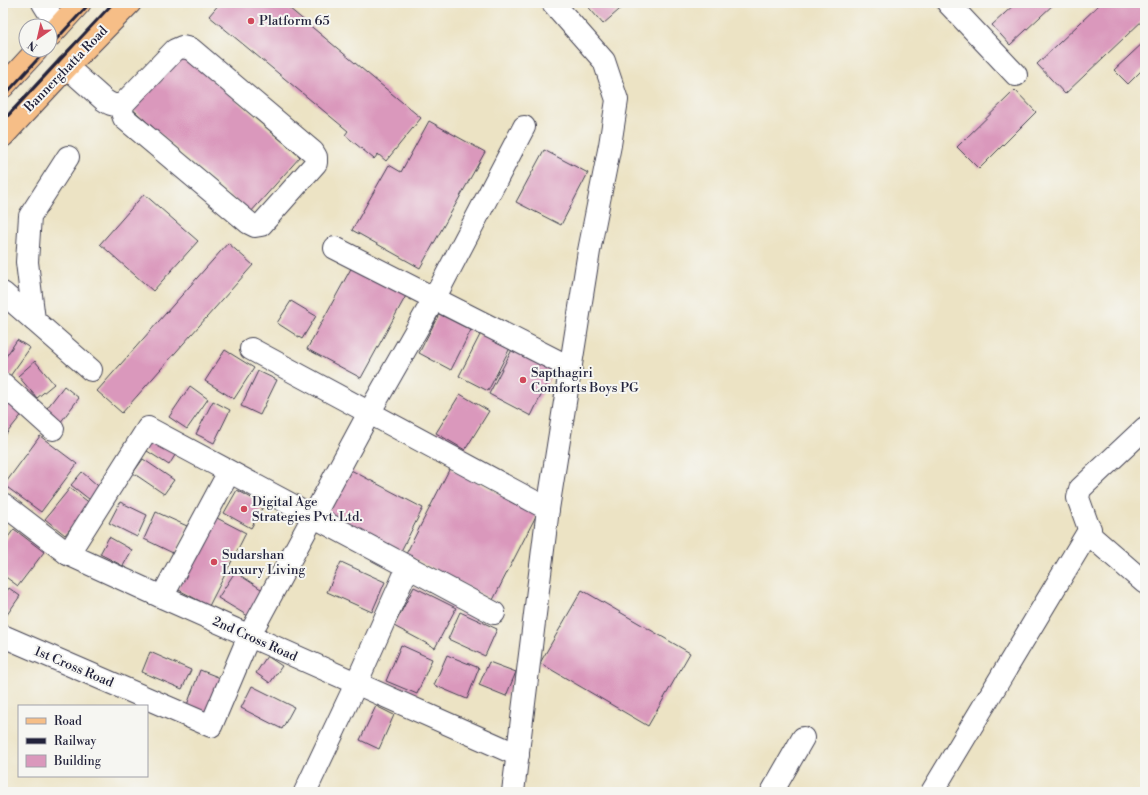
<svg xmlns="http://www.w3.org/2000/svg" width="1148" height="795" viewBox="0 0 1148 795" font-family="'Libre Bodoni',serif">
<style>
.building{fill:#da98bc}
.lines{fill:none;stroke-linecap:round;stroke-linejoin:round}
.minor-casing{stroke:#403f50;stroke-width:24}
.major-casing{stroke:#403f50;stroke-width:24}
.minor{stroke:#fff;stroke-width:22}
.major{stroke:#f6be87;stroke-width:22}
.rail{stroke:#22223b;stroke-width:3}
.poi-dot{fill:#d1495b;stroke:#f6f6f2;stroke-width:1.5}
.labels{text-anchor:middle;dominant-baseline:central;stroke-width:4;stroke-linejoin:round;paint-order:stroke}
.poi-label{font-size:13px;fill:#22223b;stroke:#f6f6f2;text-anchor:start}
.street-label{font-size:13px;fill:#22223b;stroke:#f6f6f2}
</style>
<rect width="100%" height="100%" fill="#f6f6f2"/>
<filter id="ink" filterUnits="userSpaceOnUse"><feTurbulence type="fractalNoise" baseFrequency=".025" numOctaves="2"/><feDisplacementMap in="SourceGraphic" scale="8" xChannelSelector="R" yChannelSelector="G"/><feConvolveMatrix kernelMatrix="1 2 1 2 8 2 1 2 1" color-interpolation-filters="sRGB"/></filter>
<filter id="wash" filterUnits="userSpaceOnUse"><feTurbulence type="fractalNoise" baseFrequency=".012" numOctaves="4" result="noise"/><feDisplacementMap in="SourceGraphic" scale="16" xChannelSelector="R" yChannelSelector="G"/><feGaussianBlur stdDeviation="0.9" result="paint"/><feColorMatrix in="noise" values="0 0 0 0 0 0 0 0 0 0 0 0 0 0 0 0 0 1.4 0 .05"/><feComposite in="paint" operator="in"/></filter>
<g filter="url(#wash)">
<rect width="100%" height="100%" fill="#ece3c4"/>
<g id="blocks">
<g class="building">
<path d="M220 3H283L421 118 386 161 378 154 374 159 345 135 348 131 209 16Z"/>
<path d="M585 3H627L603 24Z"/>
<path d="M1016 3H1055L1010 45 992 25Z"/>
<path d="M1101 3H1145V18L1065 94 1037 64Z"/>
<path d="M1145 41V67L1128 84 1114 70Z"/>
<path d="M180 51 300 157 250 213 130 107Z"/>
<path d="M1015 90 1036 112 979 169 957 147Z"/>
<path d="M429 121 485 152 420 268 352 230 389 165 401 172Z"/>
<path d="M544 150 588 173 561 225 516 202Z"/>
<path d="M144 194 198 241 153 291 100 244Z"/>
<path d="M228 243 253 265 122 413 97 391Z"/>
<path d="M354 263 408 292 361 378 307 349Z"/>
<path d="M291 301 316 316 302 339 277 323Z"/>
<path d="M439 314 471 330 451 370 419 353Z"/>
<path d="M482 331 511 346 488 391 459 376Z"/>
<path d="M17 340 30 348 8 379 3 376V361Z"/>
<path d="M515 344 556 365 531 416 489 394Z"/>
<path d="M225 350 254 368 234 399 205 381Z"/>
<path d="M35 361 54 384 37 398 18 376Z"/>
<path d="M258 371 277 380 260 415 241 406Z"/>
<path d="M64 386 79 398 60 423 44 412Z"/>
<path d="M190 386 208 399 187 429 169 417Z"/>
<path d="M460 394 489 411 465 450 436 433Z"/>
<path d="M3 397 23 413 3 438Z"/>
<path d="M213 401 230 410 214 443 196 434Z"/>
<path d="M40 436 77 464 41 512 4 485Z"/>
<path d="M153 437 177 452 169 465 144 449Z"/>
<path d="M143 459 174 480 164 494 133 473Z"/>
<path d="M450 468 537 514 493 600 406 554Z"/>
<path d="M349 469 423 508 401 551 327 512Z"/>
<path d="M82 472 104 491 94 503 71 485Z"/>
<path d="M70 488 91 504 65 535 45 519Z"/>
<path d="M237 490 264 505 251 528 224 513Z"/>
<path d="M120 502 147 515 137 537 109 523Z"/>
<path d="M156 512 187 526 175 554 144 539Z"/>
<path d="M215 517 246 533 209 606 177 589Z"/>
<path d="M14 529 44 552 18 586 3 575V544Z"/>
<path d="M109 537 132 550 123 566 100 554Z"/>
<path d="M341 562 385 582 372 612 327 592Z"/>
<path d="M235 572 264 591 248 616 218 598Z"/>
<path d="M414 587 456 608 435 648 394 626Z"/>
<path d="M9 588 20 596 4 619 3 618V597Z"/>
<path d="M582 590 690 653 648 726 540 663Z"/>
<path d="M460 612 497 629 485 656 448 639Z"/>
<path d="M401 645 432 659 417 694 386 681Z"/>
<path d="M150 652 191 670 182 689 142 672Z"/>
<path d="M447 655 479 668 467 699 434 685Z"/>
<path d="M267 656 282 666 270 683 256 673Z"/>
<path d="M489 662 516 672 506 696 479 685Z"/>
<path d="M200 670 223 679 210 714 187 705Z"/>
<path d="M252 686 294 707 282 729 241 708Z"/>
<path d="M376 706 394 715 379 749 360 740Z"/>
</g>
</g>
</g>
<g filter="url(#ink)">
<use href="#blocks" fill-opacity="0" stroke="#403f50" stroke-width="1"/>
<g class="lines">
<g class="minor-casing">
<g id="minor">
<path d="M43 3 58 27"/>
<path d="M948 3 1016 75"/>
<path d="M67 67 104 100C111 105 115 106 123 104L175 50 182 47 191 49 313 152 316 157V163L261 225 255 226 249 223 124 118 122 112 123 104"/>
<path d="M335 248 571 368"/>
<path d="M3 293 91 370"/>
<path d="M34 320 27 262 30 216 68 157"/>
<path d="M251 349 548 509"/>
<path d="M3 384 53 429"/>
<path d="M1145 428 1080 489 1078 498 1092 537 1145 583"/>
<path d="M3 504 68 554 162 597 518 755"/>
<path d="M68 554 148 428 494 613"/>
<path d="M162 597 229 472"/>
<path d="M3 636 211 726 249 636 369 413 434 299 524 127"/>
<path d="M305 792 356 684 408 567"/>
<path d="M513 792 548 509 589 251 610 145 617 100 604 61 553 3"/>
<path d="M772 792 803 738"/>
<path d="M932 792 1090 529"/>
</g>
</g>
<g class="major-casing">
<g id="major">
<path d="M50 36 80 3"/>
<path d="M3 87 37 50"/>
<path d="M3 136 67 67 130 3"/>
</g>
</g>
<use href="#minor" class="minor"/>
<use href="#major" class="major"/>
<g class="rail">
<path d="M50 46 90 3"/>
<path d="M3 97 46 50"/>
<path d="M3 121 113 3"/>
</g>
</g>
</g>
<g class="poi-dot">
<circle cx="251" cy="21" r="4"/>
<circle cx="523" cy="380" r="4"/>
<circle cx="244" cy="509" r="4"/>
<circle cx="214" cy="562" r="4"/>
</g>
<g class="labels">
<g class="poi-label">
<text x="259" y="21">Platform 65</text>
<text x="531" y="373">Sapthagiri<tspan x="531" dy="15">Comforts Boys PG</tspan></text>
<text x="252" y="502">Digital Age<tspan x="252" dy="15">Strategies Pvt. Ltd.</tspan></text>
<text x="222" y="555">Sudarshan<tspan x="222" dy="15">Luxury Living</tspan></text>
</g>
<g class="street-label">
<text transform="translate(66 69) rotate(-46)">Bannerghatta Road</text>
<text transform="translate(255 639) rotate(24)">2nd Cross Road</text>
<text transform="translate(74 667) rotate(23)">1st Cross Road</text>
</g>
</g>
<rect width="1148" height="795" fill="none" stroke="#f6f6f2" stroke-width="16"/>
<rect x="18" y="705" width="130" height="72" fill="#f6f6f2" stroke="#a1a1a9"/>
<rect x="26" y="718" width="20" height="6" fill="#f6be87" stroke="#a1a1a9"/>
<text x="54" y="725" font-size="12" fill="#22223b">Road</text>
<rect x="26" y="738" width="20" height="6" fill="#22223b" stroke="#a1a1a9"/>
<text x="54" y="745" font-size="12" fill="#22223b">Railway</text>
<rect x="26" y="755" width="20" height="12" fill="#da98bc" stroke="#a1a1a9"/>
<text x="54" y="765" font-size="12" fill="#22223b">Building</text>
<g transform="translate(38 38) rotate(214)"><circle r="19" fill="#f6f6f2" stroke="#a1a1a9"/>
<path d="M0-3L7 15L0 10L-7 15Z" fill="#d1495b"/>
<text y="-6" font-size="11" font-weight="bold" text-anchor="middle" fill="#22223b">N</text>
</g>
</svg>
